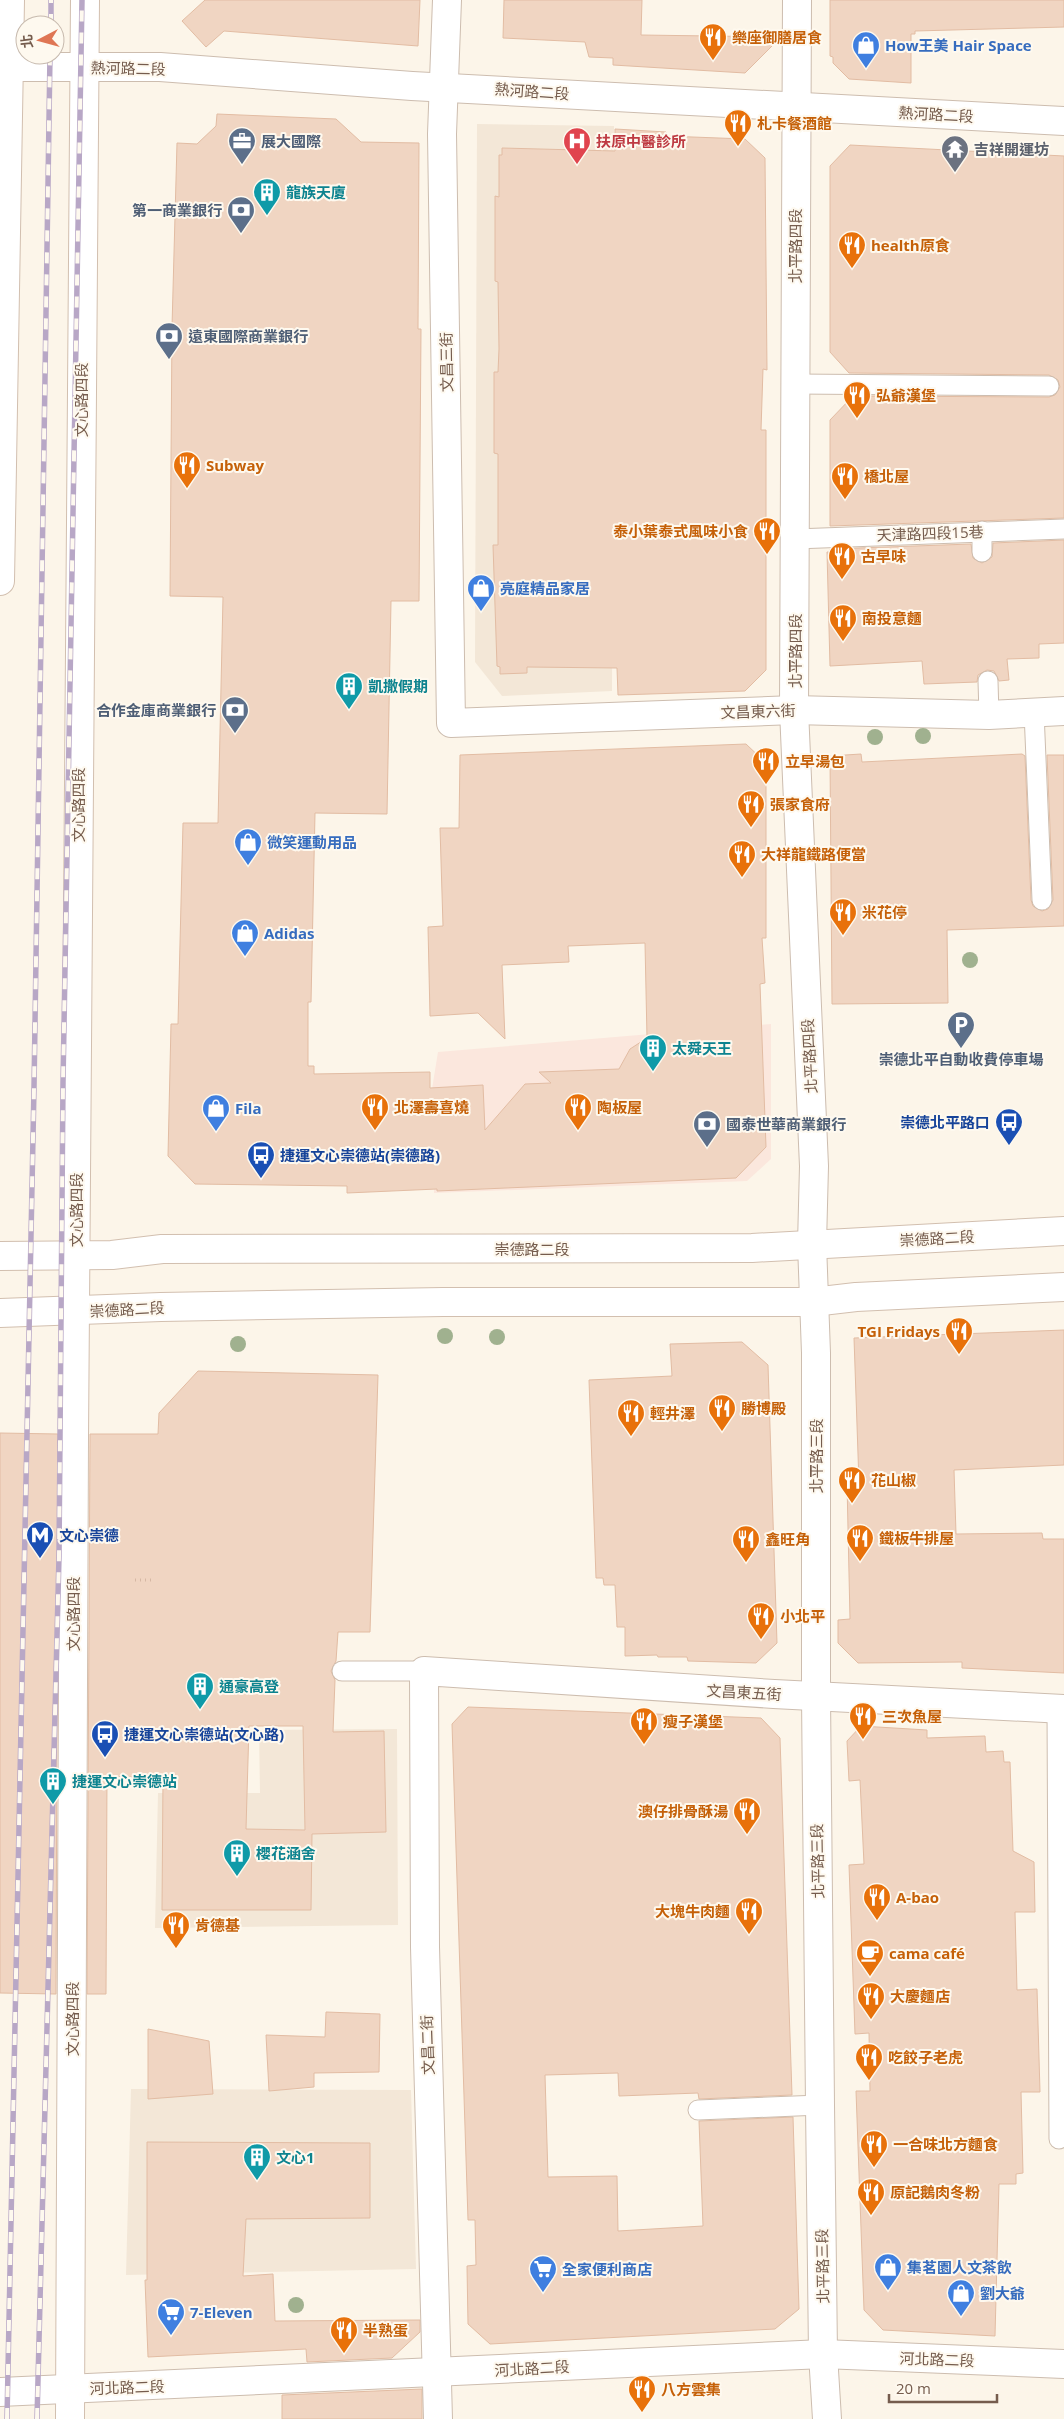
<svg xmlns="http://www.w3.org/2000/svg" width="1064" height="2419" viewBox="0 0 1064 2419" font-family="'Open Sans','Noto Sans TC',sans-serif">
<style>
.residential{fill:#f3e7d7}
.commercial{fill:#fbe7dd}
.building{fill:#f0d5c2;stroke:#e2bca3;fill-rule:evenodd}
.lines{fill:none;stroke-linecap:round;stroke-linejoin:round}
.service-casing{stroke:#cdbdaf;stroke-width:21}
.minor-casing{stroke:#cdbdaf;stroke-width:30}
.secondary-casing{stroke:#d2bfaf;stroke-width:30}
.path{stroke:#d5b8a4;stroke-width:3;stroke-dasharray:1 4;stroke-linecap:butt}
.service{stroke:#fff;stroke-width:19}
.minor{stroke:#fff;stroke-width:28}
.secondary{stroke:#fff;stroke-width:28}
.rail-casing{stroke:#b8a7c6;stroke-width:5.5}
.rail{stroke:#fef9ef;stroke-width:4;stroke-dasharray:11;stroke-linecap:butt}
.tree{fill:#a0b18f}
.labels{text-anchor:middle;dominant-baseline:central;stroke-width:4;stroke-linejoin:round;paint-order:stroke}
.food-label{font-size:15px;font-weight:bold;fill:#c56008;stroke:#fef9ef;text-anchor:start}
.shop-label{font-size:15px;font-weight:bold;fill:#366cbe;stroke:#fef9ef;text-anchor:start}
.street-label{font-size:15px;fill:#755c4d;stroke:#fef9ef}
.service-label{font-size:15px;font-weight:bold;fill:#4e5e75;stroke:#fef9ef;text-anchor:start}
.health-label{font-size:15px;font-weight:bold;fill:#be3a42;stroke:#fef9ef;text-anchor:start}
.worship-label{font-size:15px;font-weight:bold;fill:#5b616d;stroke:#fef9ef;text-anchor:start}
.culture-label{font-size:15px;font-weight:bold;fill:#0d838f;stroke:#fef9ef;text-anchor:start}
.transit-label{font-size:15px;font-weight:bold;fill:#164399;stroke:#fef9ef;text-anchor:start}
</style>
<rect width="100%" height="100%" fill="#fcf5e9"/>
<g class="residential">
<path d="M477 124 614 126 612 691 502 696 475 662Z"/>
<path d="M397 1729 398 1925 155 1928 158 1793H260L259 1730Z"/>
<path d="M131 2089 411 2090 416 2269 126 2275Z"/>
</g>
<path class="commercial" d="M771 1024V1159L747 1181 434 1193 432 1089 438 1052Z"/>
<g class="building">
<path d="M205 0H420L418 46 224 31 206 47 182 21Z"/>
<path d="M504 0H642L641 35 781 37 745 73 613 65V58L589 57 585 42 503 38Z"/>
<path d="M830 0H1064V27L915 31V34H911V83L849 79 833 63V57L830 56Z"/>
<path d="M217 114 336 119 361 142 419 143 418 329H421L419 601H391L387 814 315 813 311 1002H308V1066H314V1074L430 1072V1088L483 1085 485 1130 525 1084 551 1083 539 1072 619 1069 630 1049 647 1038 645 943 568 946 569 962 502 965 505 1039 478 1013 430 1016 428 927 443 926 440 828H459L460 755 746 744 766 763V938H762L765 983 760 984 766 1147 736 1178 437 1191V1189L347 1193V1186L195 1184 168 1156 171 1024H178L183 823H218L223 597 170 596 172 327 177 143 197 144 216 126Z"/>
<path d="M615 129 666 132V136L745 139 765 158 767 370 763 369 761 430H766V670L745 691 618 695 617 668 527 667V673L500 674V667L497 666 493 545H498V454L494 453V372H498L499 349 498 282 495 281V196L499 197V155H502V148L615 151Z"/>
<path d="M850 145 1064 156V518L830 526V420L853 396 1049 397 1055 395 1060 387 1058 380 1049 375 849 373 830 352V166Z"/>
<path d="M1064 540V643L1039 644V658L1007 659 1009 680 999 681 994 671 987 670 978 675 977 682 924 684 922 661 830 666 827 552H830V549L971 544 973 558 982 563 992 557 993 543Z"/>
<path d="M861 754 862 762 1022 754 1025 756 1031 900 1033 906 1042 911 1048 909 1053 900 1047 755H1064V926L947 930 948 1003 832 1004 830 756Z"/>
<path d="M1064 1330V1465L954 1470 956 1534 1042 1533 1043 1539H1064V1673L962 1668V1662L858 1663 838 1643V1620L850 1619 847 1483H859L854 1338Z"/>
<path d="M742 1342 768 1365 777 1643 756 1663 688 1661 687 1657H658L657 1655 625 1656V1627H617L615 1585H604L603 1578H596L589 1380 672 1376 670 1344Z"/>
<path d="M198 1371 378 1375 370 1632H338L336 1661 331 1671 335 1680 333 1732 384 1731 386 1832 312 1834 311 1910H162L163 1778 107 1776 106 1994H87L90 1434H158L159 1413ZM249 1726H303L305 1830 246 1829Z"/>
<path d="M0 1433 58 1434 56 1994 0 1993Z"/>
<path d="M468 1707 761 1718 780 1738 792 2095 699 2099 698 2093 619 2096 618 2073 545 2075 548 2177 617 2176 618 2231 703 2226 699 2121 793 2117 799 2309 775 2329 490 2344 468 2324 467 2266 476 2265 475 2220H468L452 1724Z"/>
<path d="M861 1726 927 1730V1738L985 1736 986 1752 1003 1751 1004 1762H1010L1013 1851 1034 1862 1035 1912H1015L1017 1990 1037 1989 1040 2092H1021L1023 2173 1016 2174V2184H999L995 2336 883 2330 864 2310 856 2091H870L869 2033 855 2034 849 1865 864 1864 860 1780 849 1781 847 1741Z"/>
<path d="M326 2012 380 2014 379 2072 314 2073V2087L269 2091 266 2035 325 2037Z"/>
<path d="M148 2029 209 2041 213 2094 148 2099Z"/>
<path d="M147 2142 370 2143V2218L246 2219 243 2276 273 2274 275 2321 420 2320V2332L392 2358 307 2362 306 2349 148 2357 145 2280H147Z"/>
<path d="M422 2389V2419H282V2395Z"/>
</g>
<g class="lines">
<g class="service-casing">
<g id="service">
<path d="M795 384 1049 386"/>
<path d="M982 531V552"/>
<path d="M795 539 1064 529"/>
<path d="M988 681 989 715"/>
<path d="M1034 712 1042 900"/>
<path d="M342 1671H424"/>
<path d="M1057 1707 1059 2139"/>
<path d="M698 2110 820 2105"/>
</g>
</g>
<g class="minor-casing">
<g id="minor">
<path d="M447 0 442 134 451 723 794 710 989 715 1064 711"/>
<path d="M797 0 794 710 814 1166 812 1244 816 1353V1696L820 2105 823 2354 827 2419"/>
<path d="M0 67H160L412 86 1064 121"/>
<path d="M0 2392 823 2354 1064 2364"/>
<path d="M438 2419 425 1947 424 1671 774 1694 1064 1709"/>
</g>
</g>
<g class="secondary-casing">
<g id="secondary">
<path d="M0 581 10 0"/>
<path d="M0 1256 112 1255 162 1249 752 1248 1064 1231"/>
<path d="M0 1313 161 1307 443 1302H813L856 1297 1064 1287"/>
<path d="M70 2419 74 1437 85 0"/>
</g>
</g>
<path class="path" d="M135 1580H153"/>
<use href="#service" class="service"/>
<use href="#minor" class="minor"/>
<use href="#secondary" class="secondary"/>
<g class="rail-casing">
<g id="rail">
<path d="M51 25V0"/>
<path d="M7 2419 34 1088 50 55"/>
<path d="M37 2419 59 1557 63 1083 82 0"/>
</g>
</g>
<use href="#rail" class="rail"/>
</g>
<g class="tree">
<circle cx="923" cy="736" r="8"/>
<circle cx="875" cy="737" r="8"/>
<circle cx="970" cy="960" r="8"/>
<circle cx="445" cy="1336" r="8"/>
<circle cx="497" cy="1337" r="8"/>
<circle cx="238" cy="1344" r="8"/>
<circle cx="296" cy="2305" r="8"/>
</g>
<defs>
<g id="restaurant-pin" transform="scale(1.4375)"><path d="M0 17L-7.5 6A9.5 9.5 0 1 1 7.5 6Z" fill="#e8710a" stroke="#fef9ef"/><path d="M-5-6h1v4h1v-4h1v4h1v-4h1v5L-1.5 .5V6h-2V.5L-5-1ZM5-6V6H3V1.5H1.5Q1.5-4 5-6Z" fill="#fff"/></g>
<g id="shop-pin" transform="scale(1.4375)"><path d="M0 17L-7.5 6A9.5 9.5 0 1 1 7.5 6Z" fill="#3f7fe0" stroke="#fef9ef"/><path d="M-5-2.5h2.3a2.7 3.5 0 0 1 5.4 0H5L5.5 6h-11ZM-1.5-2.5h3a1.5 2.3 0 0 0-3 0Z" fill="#fff"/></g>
<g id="office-pin" transform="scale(1.4375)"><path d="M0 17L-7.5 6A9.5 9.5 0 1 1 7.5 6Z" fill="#5c6f8a" stroke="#fef9ef"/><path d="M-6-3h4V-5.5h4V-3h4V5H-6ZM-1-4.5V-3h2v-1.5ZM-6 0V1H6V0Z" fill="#fff"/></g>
<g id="hospital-pin" transform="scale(1.4375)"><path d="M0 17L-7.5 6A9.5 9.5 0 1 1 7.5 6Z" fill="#e0444e" stroke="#fef9ef"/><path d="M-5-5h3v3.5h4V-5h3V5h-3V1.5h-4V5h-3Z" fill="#fff"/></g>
<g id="temple-pin" transform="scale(1.4375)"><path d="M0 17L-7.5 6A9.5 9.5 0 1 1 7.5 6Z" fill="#6b7280" stroke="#fef9ef"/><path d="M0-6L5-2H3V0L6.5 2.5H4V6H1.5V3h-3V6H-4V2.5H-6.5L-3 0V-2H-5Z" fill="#fff"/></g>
<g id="building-pin" transform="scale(1.4375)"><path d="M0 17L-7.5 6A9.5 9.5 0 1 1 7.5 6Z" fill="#0f9aa8" stroke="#fef9ef"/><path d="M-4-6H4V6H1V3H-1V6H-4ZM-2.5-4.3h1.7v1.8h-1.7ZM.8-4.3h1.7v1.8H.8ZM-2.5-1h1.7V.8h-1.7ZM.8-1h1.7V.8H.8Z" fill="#fff"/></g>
<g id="bank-pin" transform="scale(1.4375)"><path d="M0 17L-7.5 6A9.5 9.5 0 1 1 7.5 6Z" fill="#5c6f8a" stroke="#fef9ef"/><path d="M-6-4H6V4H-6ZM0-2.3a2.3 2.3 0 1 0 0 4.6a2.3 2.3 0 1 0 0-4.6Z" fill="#fff"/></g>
<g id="parking-pin" transform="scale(1.4375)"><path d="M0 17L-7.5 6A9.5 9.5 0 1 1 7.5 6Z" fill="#5c6f8a" stroke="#fef9ef"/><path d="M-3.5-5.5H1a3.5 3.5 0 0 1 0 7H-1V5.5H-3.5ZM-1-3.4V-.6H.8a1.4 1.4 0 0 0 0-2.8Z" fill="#fff"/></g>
<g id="bus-pin" transform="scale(1.4375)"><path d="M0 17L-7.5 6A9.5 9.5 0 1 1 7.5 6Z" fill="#1a4fb4" stroke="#fef9ef"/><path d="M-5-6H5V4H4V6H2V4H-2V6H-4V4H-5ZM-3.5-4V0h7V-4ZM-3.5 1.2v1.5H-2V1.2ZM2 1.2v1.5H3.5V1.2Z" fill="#fff"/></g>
<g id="metro-pin" transform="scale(1.4375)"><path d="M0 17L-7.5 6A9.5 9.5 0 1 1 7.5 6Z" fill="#1a4fb4" stroke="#fef9ef"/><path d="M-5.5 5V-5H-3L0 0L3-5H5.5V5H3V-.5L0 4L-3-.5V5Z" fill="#fff"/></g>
<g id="cafe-pin" transform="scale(1.4375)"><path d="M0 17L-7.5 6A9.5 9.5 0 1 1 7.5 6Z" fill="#e8710a" stroke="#fef9ef"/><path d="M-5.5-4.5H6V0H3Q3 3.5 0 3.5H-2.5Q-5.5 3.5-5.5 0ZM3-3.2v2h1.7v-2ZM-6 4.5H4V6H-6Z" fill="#fff"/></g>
<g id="supermarket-pin" transform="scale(1.4375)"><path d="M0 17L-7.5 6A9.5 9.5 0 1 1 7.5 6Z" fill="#3f7fe0" stroke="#fef9ef"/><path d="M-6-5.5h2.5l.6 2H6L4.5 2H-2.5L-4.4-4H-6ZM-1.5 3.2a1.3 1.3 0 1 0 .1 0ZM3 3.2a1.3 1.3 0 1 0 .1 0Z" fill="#fff"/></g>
</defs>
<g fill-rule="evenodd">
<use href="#restaurant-pin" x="713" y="37"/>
<use href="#shop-pin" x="866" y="45"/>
<use href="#restaurant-pin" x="738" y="123"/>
<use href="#office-pin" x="242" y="141"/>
<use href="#hospital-pin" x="577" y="141"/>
<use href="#temple-pin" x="955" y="149"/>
<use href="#building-pin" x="267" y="192"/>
<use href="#bank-pin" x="241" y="210"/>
<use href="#restaurant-pin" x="852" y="245"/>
<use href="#bank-pin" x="169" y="336"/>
<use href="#restaurant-pin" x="857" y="395"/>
<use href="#restaurant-pin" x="187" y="465"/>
<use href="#restaurant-pin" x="845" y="476"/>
<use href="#restaurant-pin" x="767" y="531"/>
<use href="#restaurant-pin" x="842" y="556"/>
<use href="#shop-pin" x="481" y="588"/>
<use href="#restaurant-pin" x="843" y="618"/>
<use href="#building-pin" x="349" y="686"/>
<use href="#bank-pin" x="235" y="710"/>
<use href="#restaurant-pin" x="766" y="761"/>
<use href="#restaurant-pin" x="751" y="804"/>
<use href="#shop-pin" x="248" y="842"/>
<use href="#restaurant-pin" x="742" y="854"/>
<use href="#restaurant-pin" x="843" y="912"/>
<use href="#shop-pin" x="245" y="933"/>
<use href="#parking-pin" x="961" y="1025"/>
<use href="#building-pin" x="653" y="1048"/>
<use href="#restaurant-pin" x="375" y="1107"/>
<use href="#restaurant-pin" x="578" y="1107"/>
<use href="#shop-pin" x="216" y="1108"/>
<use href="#bus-pin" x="1009" y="1122"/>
<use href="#bank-pin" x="707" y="1124"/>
<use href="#bus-pin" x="261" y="1155"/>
<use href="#restaurant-pin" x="959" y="1331"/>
<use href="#restaurant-pin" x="722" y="1408"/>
<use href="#restaurant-pin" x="631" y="1413"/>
<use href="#restaurant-pin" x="852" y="1480"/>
<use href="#metro-pin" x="40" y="1535"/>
<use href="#restaurant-pin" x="860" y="1538"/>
<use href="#restaurant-pin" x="746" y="1539"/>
<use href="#restaurant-pin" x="761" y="1616"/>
<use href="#building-pin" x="200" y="1686"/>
<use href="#restaurant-pin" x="863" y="1716"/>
<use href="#restaurant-pin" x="644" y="1721"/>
<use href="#bus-pin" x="105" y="1734"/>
<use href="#building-pin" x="53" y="1781"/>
<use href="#restaurant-pin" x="747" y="1811"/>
<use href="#building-pin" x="237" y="1853"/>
<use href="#restaurant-pin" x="877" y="1897"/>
<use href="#restaurant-pin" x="749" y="1911"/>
<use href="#restaurant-pin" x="176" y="1925"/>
<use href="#cafe-pin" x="870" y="1953"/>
<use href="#restaurant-pin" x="871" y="1996"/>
<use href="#restaurant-pin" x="869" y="2057"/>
<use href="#restaurant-pin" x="874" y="2144"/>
<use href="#building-pin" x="257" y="2157"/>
<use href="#restaurant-pin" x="871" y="2192"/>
<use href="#shop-pin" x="888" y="2267"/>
<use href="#supermarket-pin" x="543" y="2269"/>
<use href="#shop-pin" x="961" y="2293"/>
<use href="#supermarket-pin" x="171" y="2312"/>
<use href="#restaurant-pin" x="344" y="2330"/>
<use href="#restaurant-pin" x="642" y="2389"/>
</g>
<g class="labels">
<g class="food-label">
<text x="732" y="37">樂座御膳居食</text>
<text x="757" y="123">札卡餐酒館</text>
<text x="871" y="245">health原食</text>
<text x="876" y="395">弘爺漢堡</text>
<text x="206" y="465">Subway</text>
<text x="864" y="476">橋北屋</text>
<text x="748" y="531" text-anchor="end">泰小葉泰式風味小食</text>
<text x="861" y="556">古早味</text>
<text x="862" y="618">南投意麵</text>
<text x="785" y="761">立早湯包</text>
<text x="770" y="804">張家食府</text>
<text x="761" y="854">大祥龍鐵路便當</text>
<text x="862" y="912">米花停</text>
<text x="394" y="1107">北澤壽喜燒</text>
<text x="597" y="1107">陶板屋</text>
<text x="940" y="1331" text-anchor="end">TGI Fridays</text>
<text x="741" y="1408">勝博殿</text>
<text x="650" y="1413">輕井澤</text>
<text x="871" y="1480">花山椒</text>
<text x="879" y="1538">鐵板牛排屋</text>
<text x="765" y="1539">鑫旺角</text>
<text x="780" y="1616">小北平</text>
<text x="882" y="1716">三次魚屋</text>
<text x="663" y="1721">瘦子漢堡</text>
<text x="728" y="1811" text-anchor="end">澳仔排骨酥湯</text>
<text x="896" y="1897">A-bao</text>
<text x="730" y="1911" text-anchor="end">大塊牛肉麵</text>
<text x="195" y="1925">肯德基</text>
<text x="889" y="1953">cama café</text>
<text x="890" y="1996">大慶麵店</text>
<text x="888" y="2057">吃餃子老虎</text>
<text x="893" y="2144">一合味北方麵食</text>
<text x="890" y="2192">原記鵝肉冬粉</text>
<text x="363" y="2330">半熟蛋</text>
<text x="661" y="2389">八方雲集</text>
</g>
<g class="shop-label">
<text x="885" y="45">How王美 Hair Space</text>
<text x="500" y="588">亮庭精品家居</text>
<text x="267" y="842">微笑運動用品</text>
<text x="264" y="933">Adidas</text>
<text x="235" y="1108">Fila</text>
<text x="907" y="2267">集茗園人文茶飲</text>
<text x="562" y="2269">全家便利商店</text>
<text x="980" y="2293">劉大爺</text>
<text x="190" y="2312">7-Eleven</text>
</g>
<g class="street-label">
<text transform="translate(128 68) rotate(1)">熱河路二段</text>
<text transform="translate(532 91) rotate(4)">熱河路二段</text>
<text transform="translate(936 114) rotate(3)">熱河路二段</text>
<text transform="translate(795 246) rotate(-90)">北平路四段</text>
<text transform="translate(446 362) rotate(-91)">文昌三街</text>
<text transform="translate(81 400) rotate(-90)">文心路四段</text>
<text transform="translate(930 533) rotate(-2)">天津路四段15巷</text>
<text transform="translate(795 651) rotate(-90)">北平路四段</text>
<text transform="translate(758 711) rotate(-2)">文昌東六街</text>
<text transform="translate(78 805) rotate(-90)">文心路四段</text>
<text transform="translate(809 1056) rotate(-93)">北平路四段</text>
<text transform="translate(76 1210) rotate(-90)">文心路四段</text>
<text transform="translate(937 1238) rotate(-3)">崇德路二段</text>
<text x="532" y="1249">崇德路二段</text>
<text transform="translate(127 1309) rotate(-3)">崇德路二段</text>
<text transform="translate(816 1456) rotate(-90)">北平路三段</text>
<text transform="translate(73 1614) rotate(-90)">文心路四段</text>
<text transform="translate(744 1692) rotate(3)">文昌東五街</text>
<text transform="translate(817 1861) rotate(-91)">北平路三段</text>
<text transform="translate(72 2019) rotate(-90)">文心路四段</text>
<text transform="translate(427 2045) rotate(-92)">文昌二街</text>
<text transform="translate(822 2266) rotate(-91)">北平路三段</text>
<text transform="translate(937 2359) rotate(2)">河北路二段</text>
<text transform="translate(532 2368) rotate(-3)">河北路二段</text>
<text transform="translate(127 2387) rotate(-2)">河北路二段</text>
</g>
<g class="service-label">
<text x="261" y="141">展大國際</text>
<text x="222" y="210" text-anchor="end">第一商業銀行</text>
<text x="188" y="336">遠東國際商業銀行</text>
<text x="216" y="710" text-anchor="end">合作金庫商業銀行</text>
<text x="961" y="1059" text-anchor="middle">崇德北平自動收費停車場</text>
<text x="726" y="1124">國泰世華商業銀行</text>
</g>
<g class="health-label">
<text x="596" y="141">扶原中醫診所</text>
</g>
<g class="worship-label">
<text x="974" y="149">吉祥開運坊</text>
</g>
<g class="culture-label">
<text x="286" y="192">龍族天廈</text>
<text x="368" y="686">凱撒假期</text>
<text x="672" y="1048">太舜天王</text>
<text x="219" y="1686">通豪高登</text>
<text x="72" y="1781">捷運文心崇德站</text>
<text x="256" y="1853">櫻花涵舍</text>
<text x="276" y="2157">文心1</text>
</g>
<g class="transit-label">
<text x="990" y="1122" text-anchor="end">崇德北平路口</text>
<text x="280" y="1155">捷運文心崇德站(崇德路)</text>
<text x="59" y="1535">文心崇德</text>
<text x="124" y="1734">捷運文心崇德站(文心路)</text>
</g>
</g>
<g transform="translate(40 40) rotate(264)"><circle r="24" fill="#fef9ef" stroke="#c7baae"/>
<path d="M0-4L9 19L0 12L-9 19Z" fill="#df7654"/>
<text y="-8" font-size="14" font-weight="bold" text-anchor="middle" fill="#755c4d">北</text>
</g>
<path d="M889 2394v8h108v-8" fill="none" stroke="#755c4d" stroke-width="2.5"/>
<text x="896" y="2394" font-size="15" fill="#755c4d" stroke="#fef9ef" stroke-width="4" paint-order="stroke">20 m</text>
</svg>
